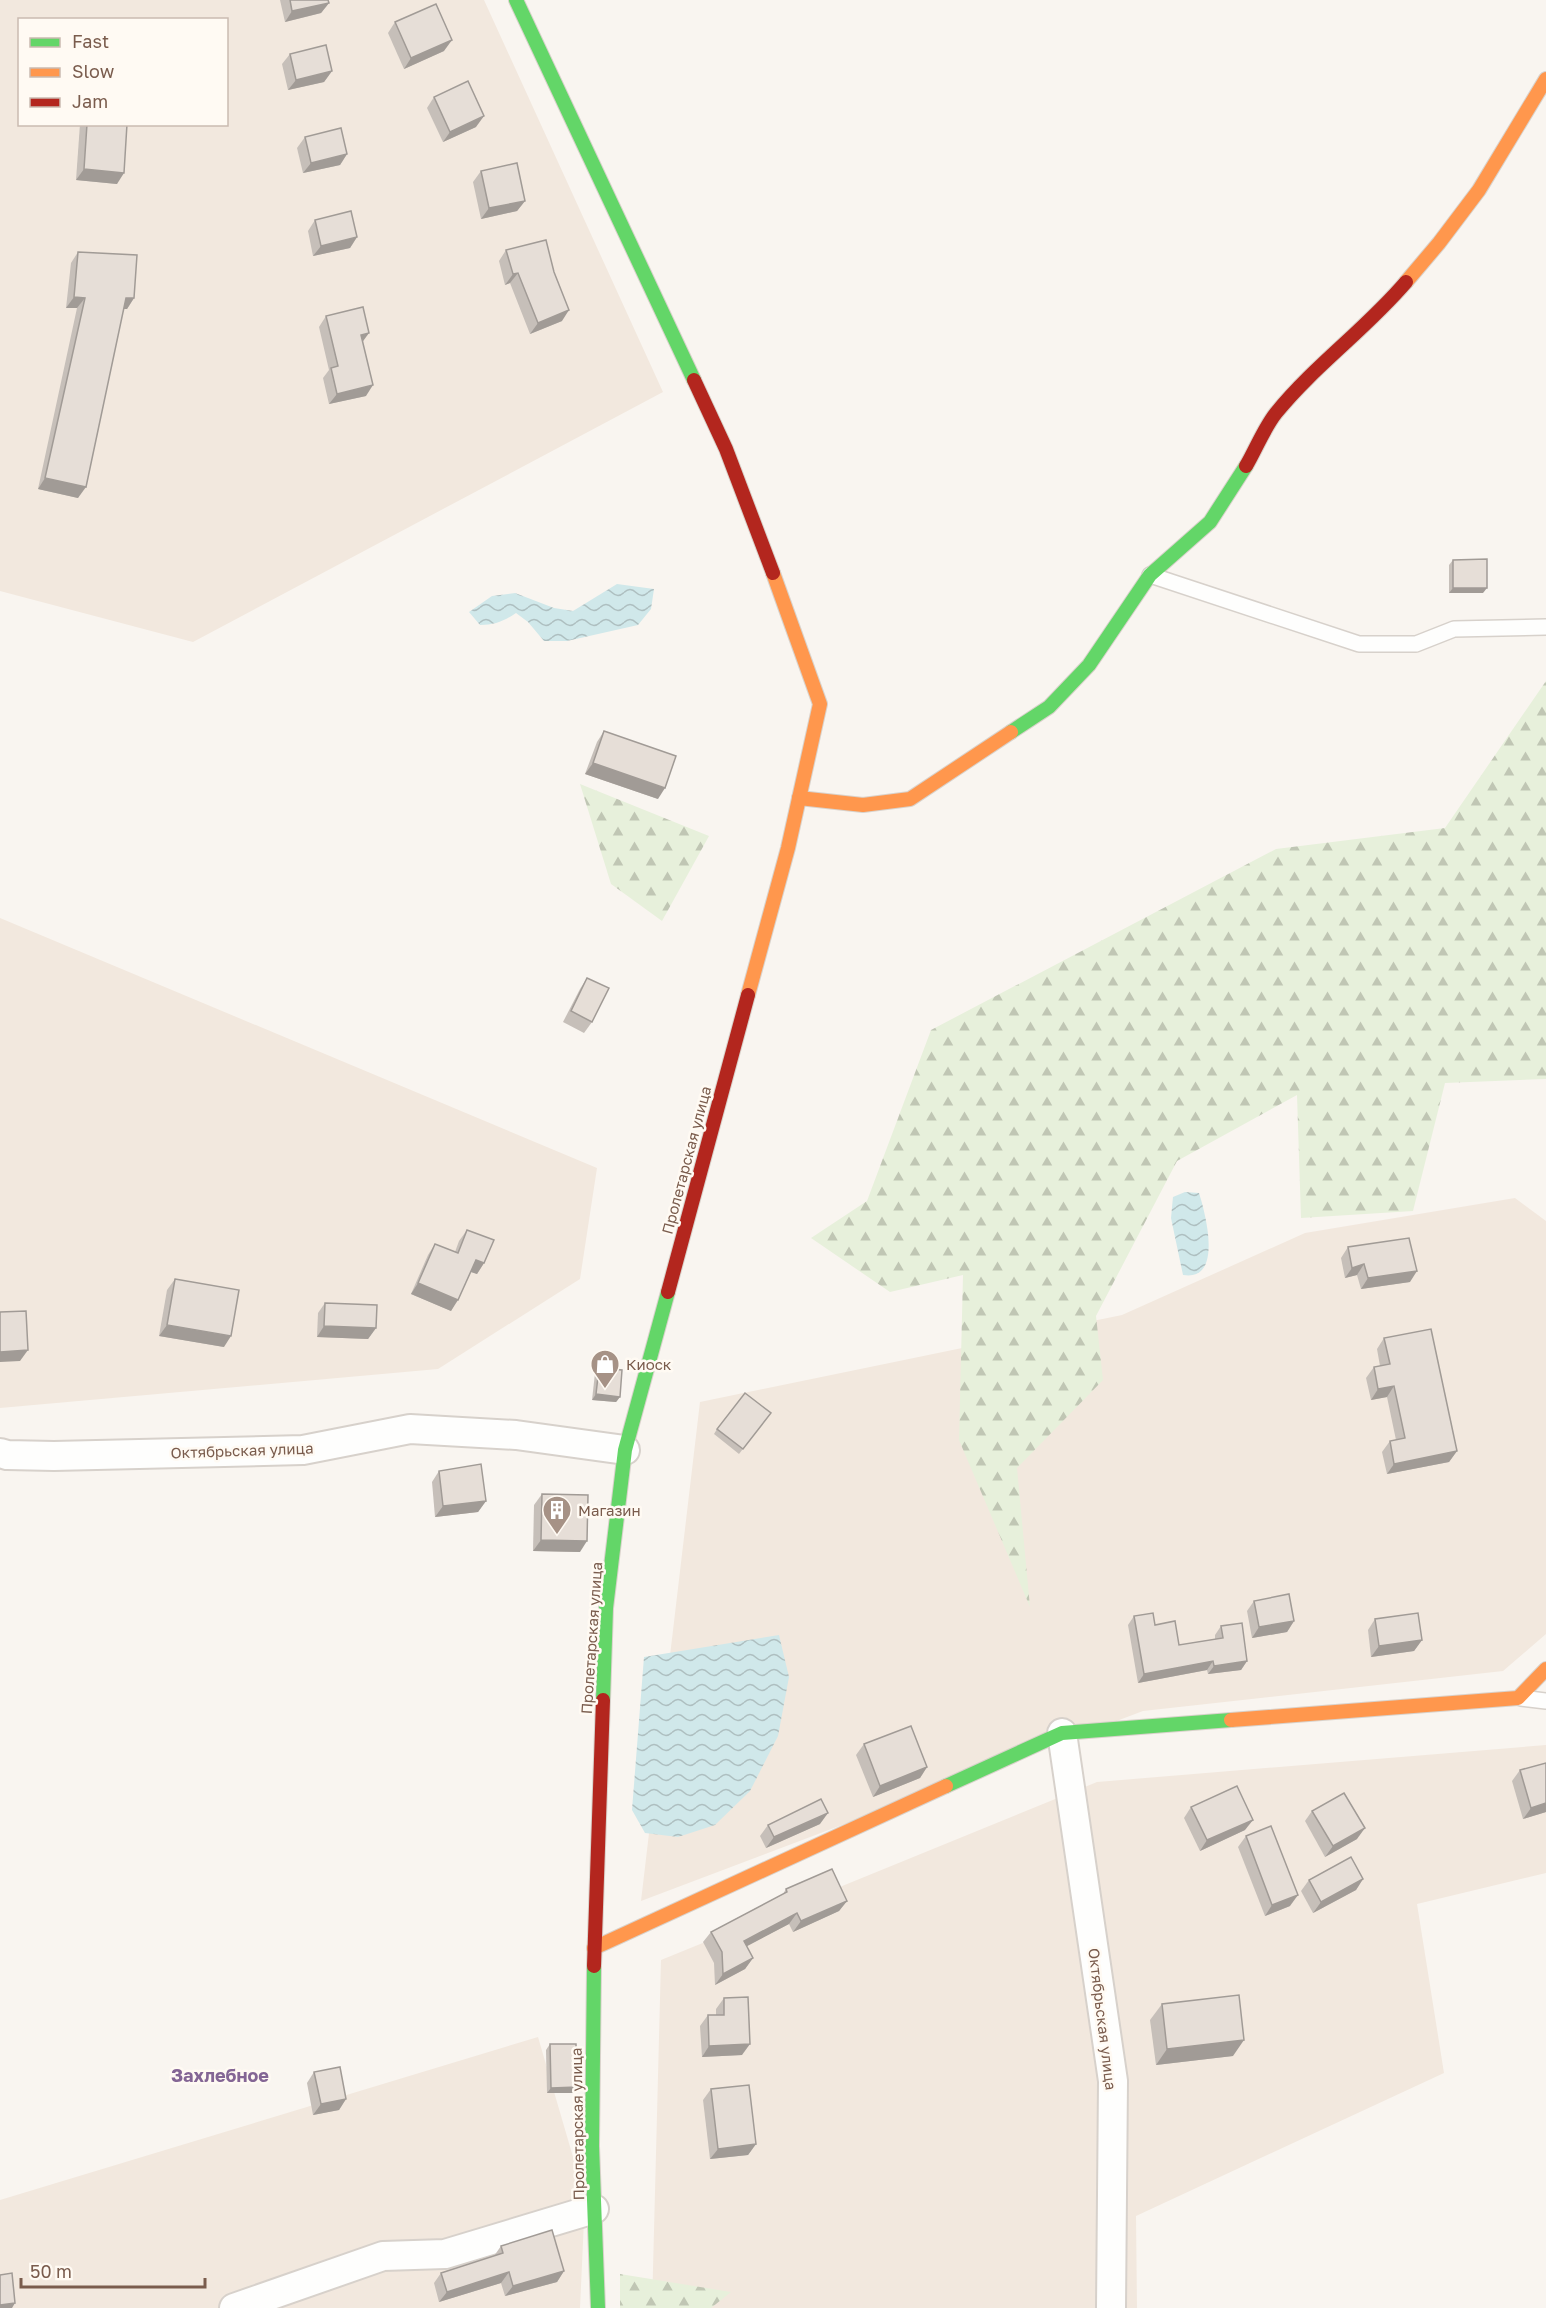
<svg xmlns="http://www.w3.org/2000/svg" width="1546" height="2308" viewBox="0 0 1546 2308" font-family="'Golos Text',sans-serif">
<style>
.residential{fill:#f2e8de;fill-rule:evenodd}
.forest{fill:url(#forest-firs)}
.water{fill:url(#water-waves)}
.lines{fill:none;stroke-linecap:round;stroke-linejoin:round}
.lane-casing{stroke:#d7d1cb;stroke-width:18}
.street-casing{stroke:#d7d1cb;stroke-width:32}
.fast-casing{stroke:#d9d2cb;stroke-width:16}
.slow-casing{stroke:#d9d2cb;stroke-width:16}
.jam-casing{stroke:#d9d2cb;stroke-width:16}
.lane{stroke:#fefefd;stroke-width:15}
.street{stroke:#fefefd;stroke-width:28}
.fast{stroke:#63d668;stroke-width:14}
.slow{stroke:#ff974d;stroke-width:14}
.jam{stroke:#b3261e;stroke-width:14}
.wall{fill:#c6bfb9}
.shaded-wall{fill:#a19b96}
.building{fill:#e6ded7;stroke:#a19b96;stroke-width:1.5}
.labels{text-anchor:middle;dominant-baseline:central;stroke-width:5;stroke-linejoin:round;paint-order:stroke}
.street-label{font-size:15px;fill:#7a5c4d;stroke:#fffaf3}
.poi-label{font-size:15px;fill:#7a5c4d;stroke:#fffaf3;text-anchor:start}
.quarter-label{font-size:18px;font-weight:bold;fill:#846695;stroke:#fffaf3}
</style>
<defs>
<pattern id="forest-firs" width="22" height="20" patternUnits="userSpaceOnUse" patternTransform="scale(1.5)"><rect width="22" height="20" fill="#e7f0db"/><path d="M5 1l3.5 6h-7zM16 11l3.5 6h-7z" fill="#c0c6b4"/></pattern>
<pattern id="water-waves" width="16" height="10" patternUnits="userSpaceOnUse" patternTransform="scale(1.5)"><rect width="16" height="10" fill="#d0e8ea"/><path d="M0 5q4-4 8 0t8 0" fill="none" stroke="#aebfc0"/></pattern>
</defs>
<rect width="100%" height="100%" fill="#f9f5f0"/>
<g class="residential">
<path d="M0 0H484L663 392 193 642 0 591ZM20 20H226V124H20Z"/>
<path d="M0 918 597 1168 580 1279 438 1369 0 1408Z"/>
<path d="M1515 1198 1546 1221V1634L1503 1671 1143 1711 641 1901 700 1402 1122 1315 1305 1233Z"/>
<path d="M1546 1745V1873L1417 1904 1444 2073 1136 2216 1137 2308H652L661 1960 1097 1782Z"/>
<path d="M538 2037 585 2198 580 2308H0V2200Z"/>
</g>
<g class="forest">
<path d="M1546 681V1079L1445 1083 1413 1211 1301 1218 1297 1095 1177 1161 1096 1316 1103 1380 1017 1468 1030 1607 959 1440 963 1275 890 1292 811 1238 867 1201 931 1030 1276 849 1445 828Z"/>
<path d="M580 784 709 836 662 921 611 884Z"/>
<path d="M620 2274 731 2292 711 2308H620Z"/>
</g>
<g class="water">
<path d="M617 584 654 589 651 609 638 625 567 641H544L528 622 516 613C504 621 495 625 480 625L469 612 492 596 515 593 554 608 573 611Z"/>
<path d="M1185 1192 1199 1193C1205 1212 1224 1282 1183 1275L1171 1218 1173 1197Z"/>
<path d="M779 1635 789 1677 778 1736 750 1791 715 1825 678 1837 645 1833 632 1810 644 1657Z"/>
</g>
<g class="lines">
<g class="lane-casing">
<g id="lane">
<path d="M1150 575 1359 644H1416L1454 629 1546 627"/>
<path d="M1521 1698 1546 1701"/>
</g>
</g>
<g class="street-casing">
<g id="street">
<path d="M0 1453 7 1455 54 1456 303 1450 410 1429 516 1435 625 1450"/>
<path d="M1062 1733 1113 2081 1111 2308"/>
<path d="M234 2308 383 2256 445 2254 594 2209"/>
</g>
</g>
<g class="fast-casing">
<g id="fast">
<path d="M516 0 694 380"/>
<path d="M1011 732 1049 707 1089 665 1150 575 1210 522 1246 466"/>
<path d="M603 1700 606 1608 625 1450 668 1292"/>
<path d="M946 1786 1062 1733 1231 1720"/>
<path d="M594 1966 592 2146 598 2308"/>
</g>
</g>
<g class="slow-casing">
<g id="slow">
<path d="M1406 282 1439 243 1479 190 1546 79"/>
<path d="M799 798 863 805 910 799 1011 732"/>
<path d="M748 995 788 848 820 704 773 573"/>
<path d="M1231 1720 1518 1698 1546 1669"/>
<path d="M594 1948 946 1786"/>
</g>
</g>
<g class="jam-casing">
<g id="jam">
<path d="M694 380 726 449 773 573"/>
<path d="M1246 466C1256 449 1264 428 1276 413 1315 365 1366 329 1406 282"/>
<path d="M668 1292 748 995"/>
<path d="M594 1966 603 1700"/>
</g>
</g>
<use href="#lane" class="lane"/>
<use href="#street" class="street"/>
<use href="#fast" class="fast"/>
<use href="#slow" class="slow"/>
<use href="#jam" class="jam"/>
</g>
<g class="wall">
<path d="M280 0H328L329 3 321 13 285 22Z"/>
<path d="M395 22 444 51 404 69 388 33Z"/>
<path d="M290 54 332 71 324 82 288 90 282 64Z"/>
<path d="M434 97 476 127 443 142 427 108Z"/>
<path d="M80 124H127L117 184 76 180Z"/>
<path d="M305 137 347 154 340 165 303 173 297 148Z"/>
<path d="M481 171 525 201 517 211 481 219 473 182Z"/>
<path d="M315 220 357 237 350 248 313 256 308 231Z"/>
<path d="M506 250 562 321 530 334 510 283 505 285 499 261Z"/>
<path d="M78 252 134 298 127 309H123L78 498 38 489 77 308H66L71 263Z"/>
<path d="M326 316 366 396 329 404 323 378 329 370 319 327Z"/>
<path d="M1453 560 1483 593H1449V565Z"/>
<path d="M604 731 658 799 585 774 597 742Z"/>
<path d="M587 978 592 1022 584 1033 563 1022 580 989Z"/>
<path d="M467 1230 484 1263 477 1274 471 1272 451 1311 411 1294 428 1255 435 1244 455 1252 459 1241Z"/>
<path d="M1348 1247 1410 1282 1361 1289 1357 1275 1345 1278 1341 1258Z"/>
<path d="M175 1279 224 1347 159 1336 167 1290Z"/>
<path d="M325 1303 376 1328 368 1339 317 1337 318 1313Z"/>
<path d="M1384 1338 1457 1451 1449 1462 1387 1474 1382 1452 1390 1441 1396 1440 1387 1397 1371 1400 1366 1378 1374 1367 1380 1366 1377 1349Z"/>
<path d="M599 1368 620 1397 616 1402 592 1400 595 1373Z"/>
<path d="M767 1418 739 1454 714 1434 717 1429Z"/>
<path d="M439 1471 486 1501 478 1512 435 1517 432 1482Z"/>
<path d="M542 1494 580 1552 533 1551 534 1505Z"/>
<path d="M1254 1601 1294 1621 1287 1632 1252 1638 1247 1611Z"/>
<path d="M1134 1616 1155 1625 1179 1645 1215 1639V1635L1221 1626 1247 1661 1241 1670 1208 1674 1207 1670 1138 1683 1128 1625Z"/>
<path d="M1375 1619 1422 1640 1414 1651 1371 1657 1368 1630Z"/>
<path d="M864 1744 927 1767 920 1778 873 1797 856 1755Z"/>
<path d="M1546 1763V1812L1523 1819 1512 1781 1520 1770Z"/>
<path d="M1191 1807 1245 1830 1200 1851 1184 1818Z"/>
<path d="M1312 1811 1357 1839 1325 1857 1305 1821Z"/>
<path d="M820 1824 766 1848 760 1836 768 1825Z"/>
<path d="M1246 1836 1290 1906 1265 1916 1238 1847Z"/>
<path d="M1363 1879 1356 1890 1313 1913 1301 1891 1309 1880Z"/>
<path d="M786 1889 847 1901 839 1911 793 1932 789 1924 746 1946 753 1958 745 1969 715 1985 714 1963 703 1942 711 1932 783 1894Z"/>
<path d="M724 1998 742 2055 702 2057 700 2026 708 2015H716V2009Z"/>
<path d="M1162 2004 1233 2056 1156 2065 1150 2020Z"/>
<path d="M550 2044 573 2093H547L546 2050Z"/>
<path d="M314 2072 346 2099 339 2110 313 2115 307 2083Z"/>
<path d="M711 2089 756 2144 748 2155 710 2159 703 2100Z"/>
<path d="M501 2246 564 2271 557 2282 505 2296 501 2283 439 2302 434 2283 441 2273 494 2256Z"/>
</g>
<g class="shaded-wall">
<path d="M329 3 321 13 285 22 292 11Z"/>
<path d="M452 40 444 51 404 69 411 58Z"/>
<path d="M332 71 324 82 288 90 296 80Z"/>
<path d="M484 116 476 127 443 142 450 132Z"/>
<path d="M347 154 340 165 303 173 311 163Z"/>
<path d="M84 169 124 173 117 184 76 180Z"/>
<path d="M525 201 517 211 481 219 489 208Z"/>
<path d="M357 237 350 248 313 256 321 246Z"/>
<path d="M518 273 510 283 505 285 513 274Z"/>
<path d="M74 297 85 298 77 308H66Z"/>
<path d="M126 298H134L127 309H118Z"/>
<path d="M569 310 562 321 530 334 538 323Z"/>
<path d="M369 333 361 344V335Z"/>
<path d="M373 385 366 396 329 404 337 394Z"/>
<path d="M45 478 86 487 78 498 38 489Z"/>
<path d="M1453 588H1487L1483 593H1449Z"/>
<path d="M593 763 665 788 658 799 585 774Z"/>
<path d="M476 1260 484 1263 477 1274 468 1271Z"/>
<path d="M1364 1264 1357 1275 1345 1278 1352 1268Z"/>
<path d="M1417 1271 1410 1282 1361 1289 1368 1278Z"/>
<path d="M418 1283 458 1300 451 1311 411 1294Z"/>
<path d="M167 1325 231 1336 224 1347 159 1336Z"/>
<path d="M324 1326 376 1328 368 1339 317 1337Z"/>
<path d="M28 1350 20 1361 0 1362V1352Z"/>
<path d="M1394 1386 1387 1397 1371 1400 1378 1389Z"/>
<path d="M596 1394 620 1397 616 1402 592 1400Z"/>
<path d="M1457 1451 1449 1462 1387 1474 1394 1464Z"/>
<path d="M486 1501 478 1512 435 1517 443 1506Z"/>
<path d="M541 1540 587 1541 580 1552 533 1551Z"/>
<path d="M1294 1621 1287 1632 1252 1638 1259 1627Z"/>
<path d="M1422 1640 1414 1651 1371 1657 1379 1646Z"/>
<path d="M1213 1661 1207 1670 1138 1683 1144 1674Z"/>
<path d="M1247 1661 1241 1670 1208 1674 1214 1666Z"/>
<path d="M927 1767 920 1778 873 1797 880 1786Z"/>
<path d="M1546 1803V1812L1523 1819 1531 1808Z"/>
<path d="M828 1813 820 1824 766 1848 774 1837Z"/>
<path d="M1253 1820 1245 1830 1200 1851 1207 1840Z"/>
<path d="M1365 1828 1357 1839 1325 1857 1333 1846Z"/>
<path d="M1363 1879 1356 1890 1313 1913 1321 1902Z"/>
<path d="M1298 1895 1290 1906 1265 1916 1272 1905Z"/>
<path d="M847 1901 839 1911 793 1932 801 1921Z"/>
<path d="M797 1913 789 1924 736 1952 744 1941Z"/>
<path d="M753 1958 745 1969 715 1985 723 1974Z"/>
<path d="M1244 2040 1233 2056 1156 2065 1167 2049Z"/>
<path d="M750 2044 742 2055 702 2057 709 2046Z"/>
<path d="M577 2087 573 2093H547L551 2088Z"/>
<path d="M346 2099 339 2110 313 2115 321 2104Z"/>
<path d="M756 2144 748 2155 710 2159 718 2149Z"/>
<path d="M564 2271 557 2282 505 2296 513 2286Z"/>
<path d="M509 2272 501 2283 439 2302 447 2292Z"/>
<path d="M15 2303 12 2308H0V2305Z"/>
</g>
<g class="building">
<path d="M290 0H328L329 3 292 11Z"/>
<path d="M436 4 452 40 411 58 395 22Z"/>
<path d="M326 45 332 71 296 80 290 54Z"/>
<path d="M468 81 484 116 450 132 434 97Z"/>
<path d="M87 124H127L124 173 84 169Z"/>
<path d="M341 128 347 154 311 163 305 137Z"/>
<path d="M517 163 525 201 489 208 481 171Z"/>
<path d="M351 211 357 237 321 246 315 220Z"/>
<path d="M546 240 554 272 569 310 538 323 518 273 513 274 506 250Z"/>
<path d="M78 252 137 255 134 298H126L86 487 45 478 85 298 74 297Z"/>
<path d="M363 307 369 333 361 335 373 385 337 394 331 368 338 366 326 316Z"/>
<path d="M1487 559V588H1453V560Z"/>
<path d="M604 731 676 756 665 788 593 763Z"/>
<path d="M587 978 609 988 592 1022 571 1011Z"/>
<path d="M467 1230 494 1240 484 1263 476 1260 458 1300 418 1283 435 1244 458 1253Z"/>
<path d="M1409 1238 1417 1271 1368 1278 1364 1264 1352 1268 1348 1247Z"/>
<path d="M175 1279 239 1290 231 1336 167 1325Z"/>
<path d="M325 1303 377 1305 376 1328 324 1326Z"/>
<path d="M26 1311 28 1350 0 1352V1312Z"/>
<path d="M1431 1329 1457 1451 1394 1464 1390 1441 1405 1438 1394 1386 1378 1389 1374 1367 1390 1364 1384 1338Z"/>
<path d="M599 1368 622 1370 620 1397 596 1394Z"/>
<path d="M745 1393 771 1413 743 1449 717 1429Z"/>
<path d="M481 1464 486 1501 443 1506 439 1471Z"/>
<path d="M542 1494 588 1495 587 1541 541 1540Z"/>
<path d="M1289 1594 1294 1621 1259 1627 1254 1601Z"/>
<path d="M1153 1613 1155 1625 1175 1621 1179 1645 1223 1638 1221 1626 1242 1623 1247 1661 1214 1666 1213 1661 1144 1674 1134 1616Z"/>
<path d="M1418 1613 1422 1640 1379 1646 1375 1619Z"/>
<path d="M911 1726 927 1767 880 1786 864 1744Z"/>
<path d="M1546 1763V1803L1531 1808 1520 1770Z"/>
<path d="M1237 1786 1253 1820 1207 1840 1191 1807Z"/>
<path d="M1344 1793 1365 1828 1333 1846 1312 1811Z"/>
<path d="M821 1799 828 1813 774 1837 768 1825Z"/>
<path d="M1271 1826 1298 1895 1272 1905 1246 1836Z"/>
<path d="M1351 1857 1363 1879 1321 1902 1309 1880Z"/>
<path d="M832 1869 847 1901 801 1921 797 1913 744 1941 753 1958 723 1974 722 1952 711 1932 787 1892 786 1889Z"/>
<path d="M1239 1995 1244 2040 1167 2049 1162 2004Z"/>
<path d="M748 1997 750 2044 709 2046 708 2015H724V1998Z"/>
<path d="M550 2044H576L577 2087 551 2088Z"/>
<path d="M340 2067 346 2099 321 2104 314 2072Z"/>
<path d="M749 2085 756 2144 718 2149 711 2089Z"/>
<path d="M552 2230 564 2271 513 2286 509 2272 447 2292 441 2273 503 2253 501 2246Z"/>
<path d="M12 2273 15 2303 0 2305V2275Z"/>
</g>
<defs>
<g id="shop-pin" transform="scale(1.5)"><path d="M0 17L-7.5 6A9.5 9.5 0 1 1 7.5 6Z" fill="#a69286" stroke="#fffaf3"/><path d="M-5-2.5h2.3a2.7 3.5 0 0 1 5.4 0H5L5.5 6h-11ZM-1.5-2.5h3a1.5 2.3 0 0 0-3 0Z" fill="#fff"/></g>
<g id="building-pin" transform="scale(1.5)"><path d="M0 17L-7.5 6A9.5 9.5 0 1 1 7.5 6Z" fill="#a69286" stroke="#fffaf3"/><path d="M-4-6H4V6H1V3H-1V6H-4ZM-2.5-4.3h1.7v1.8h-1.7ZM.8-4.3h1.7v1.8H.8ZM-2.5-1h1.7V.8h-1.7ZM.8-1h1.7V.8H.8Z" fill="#fff"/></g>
</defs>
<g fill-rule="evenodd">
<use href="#shop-pin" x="605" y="1364"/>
<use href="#building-pin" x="557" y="1510"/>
</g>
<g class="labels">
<g class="street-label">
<text transform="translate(686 1160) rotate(-75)">Пролетарская улица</text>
<text transform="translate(242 1450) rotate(-2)">Октябрьская улица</text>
<text transform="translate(591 1638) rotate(-86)">Пролетарская улица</text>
<text transform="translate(1103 2019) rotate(83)">Октябрьская улица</text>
<text transform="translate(577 2124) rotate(-91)">Пролетарская улица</text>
</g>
<g class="poi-label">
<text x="626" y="1364">Киоск</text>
<text x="578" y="1510">Магазин</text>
</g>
<g class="quarter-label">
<text x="220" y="2075">Захлебное</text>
</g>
</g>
<rect x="18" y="18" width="210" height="108" fill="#fffaf3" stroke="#cabbb1" stroke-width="1.5"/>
<rect x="30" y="38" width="30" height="9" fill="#63d668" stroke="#cabbb1" stroke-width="1.5"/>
<text x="72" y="48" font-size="18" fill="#7a5c4d">Fast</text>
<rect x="30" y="68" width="30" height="9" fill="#ff974d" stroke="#cabbb1" stroke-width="1.5"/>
<text x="72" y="78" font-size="18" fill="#7a5c4d">Slow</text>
<rect x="30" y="98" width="30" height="9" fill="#b3261e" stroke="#cabbb1" stroke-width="1.5"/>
<text x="72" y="108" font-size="18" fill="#7a5c4d">Jam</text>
<path d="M21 2278v9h184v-9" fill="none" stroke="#7a5c4d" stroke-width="3"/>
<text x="30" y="2278" font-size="18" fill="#7a5c4d" stroke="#fffaf3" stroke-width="4.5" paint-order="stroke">50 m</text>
</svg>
